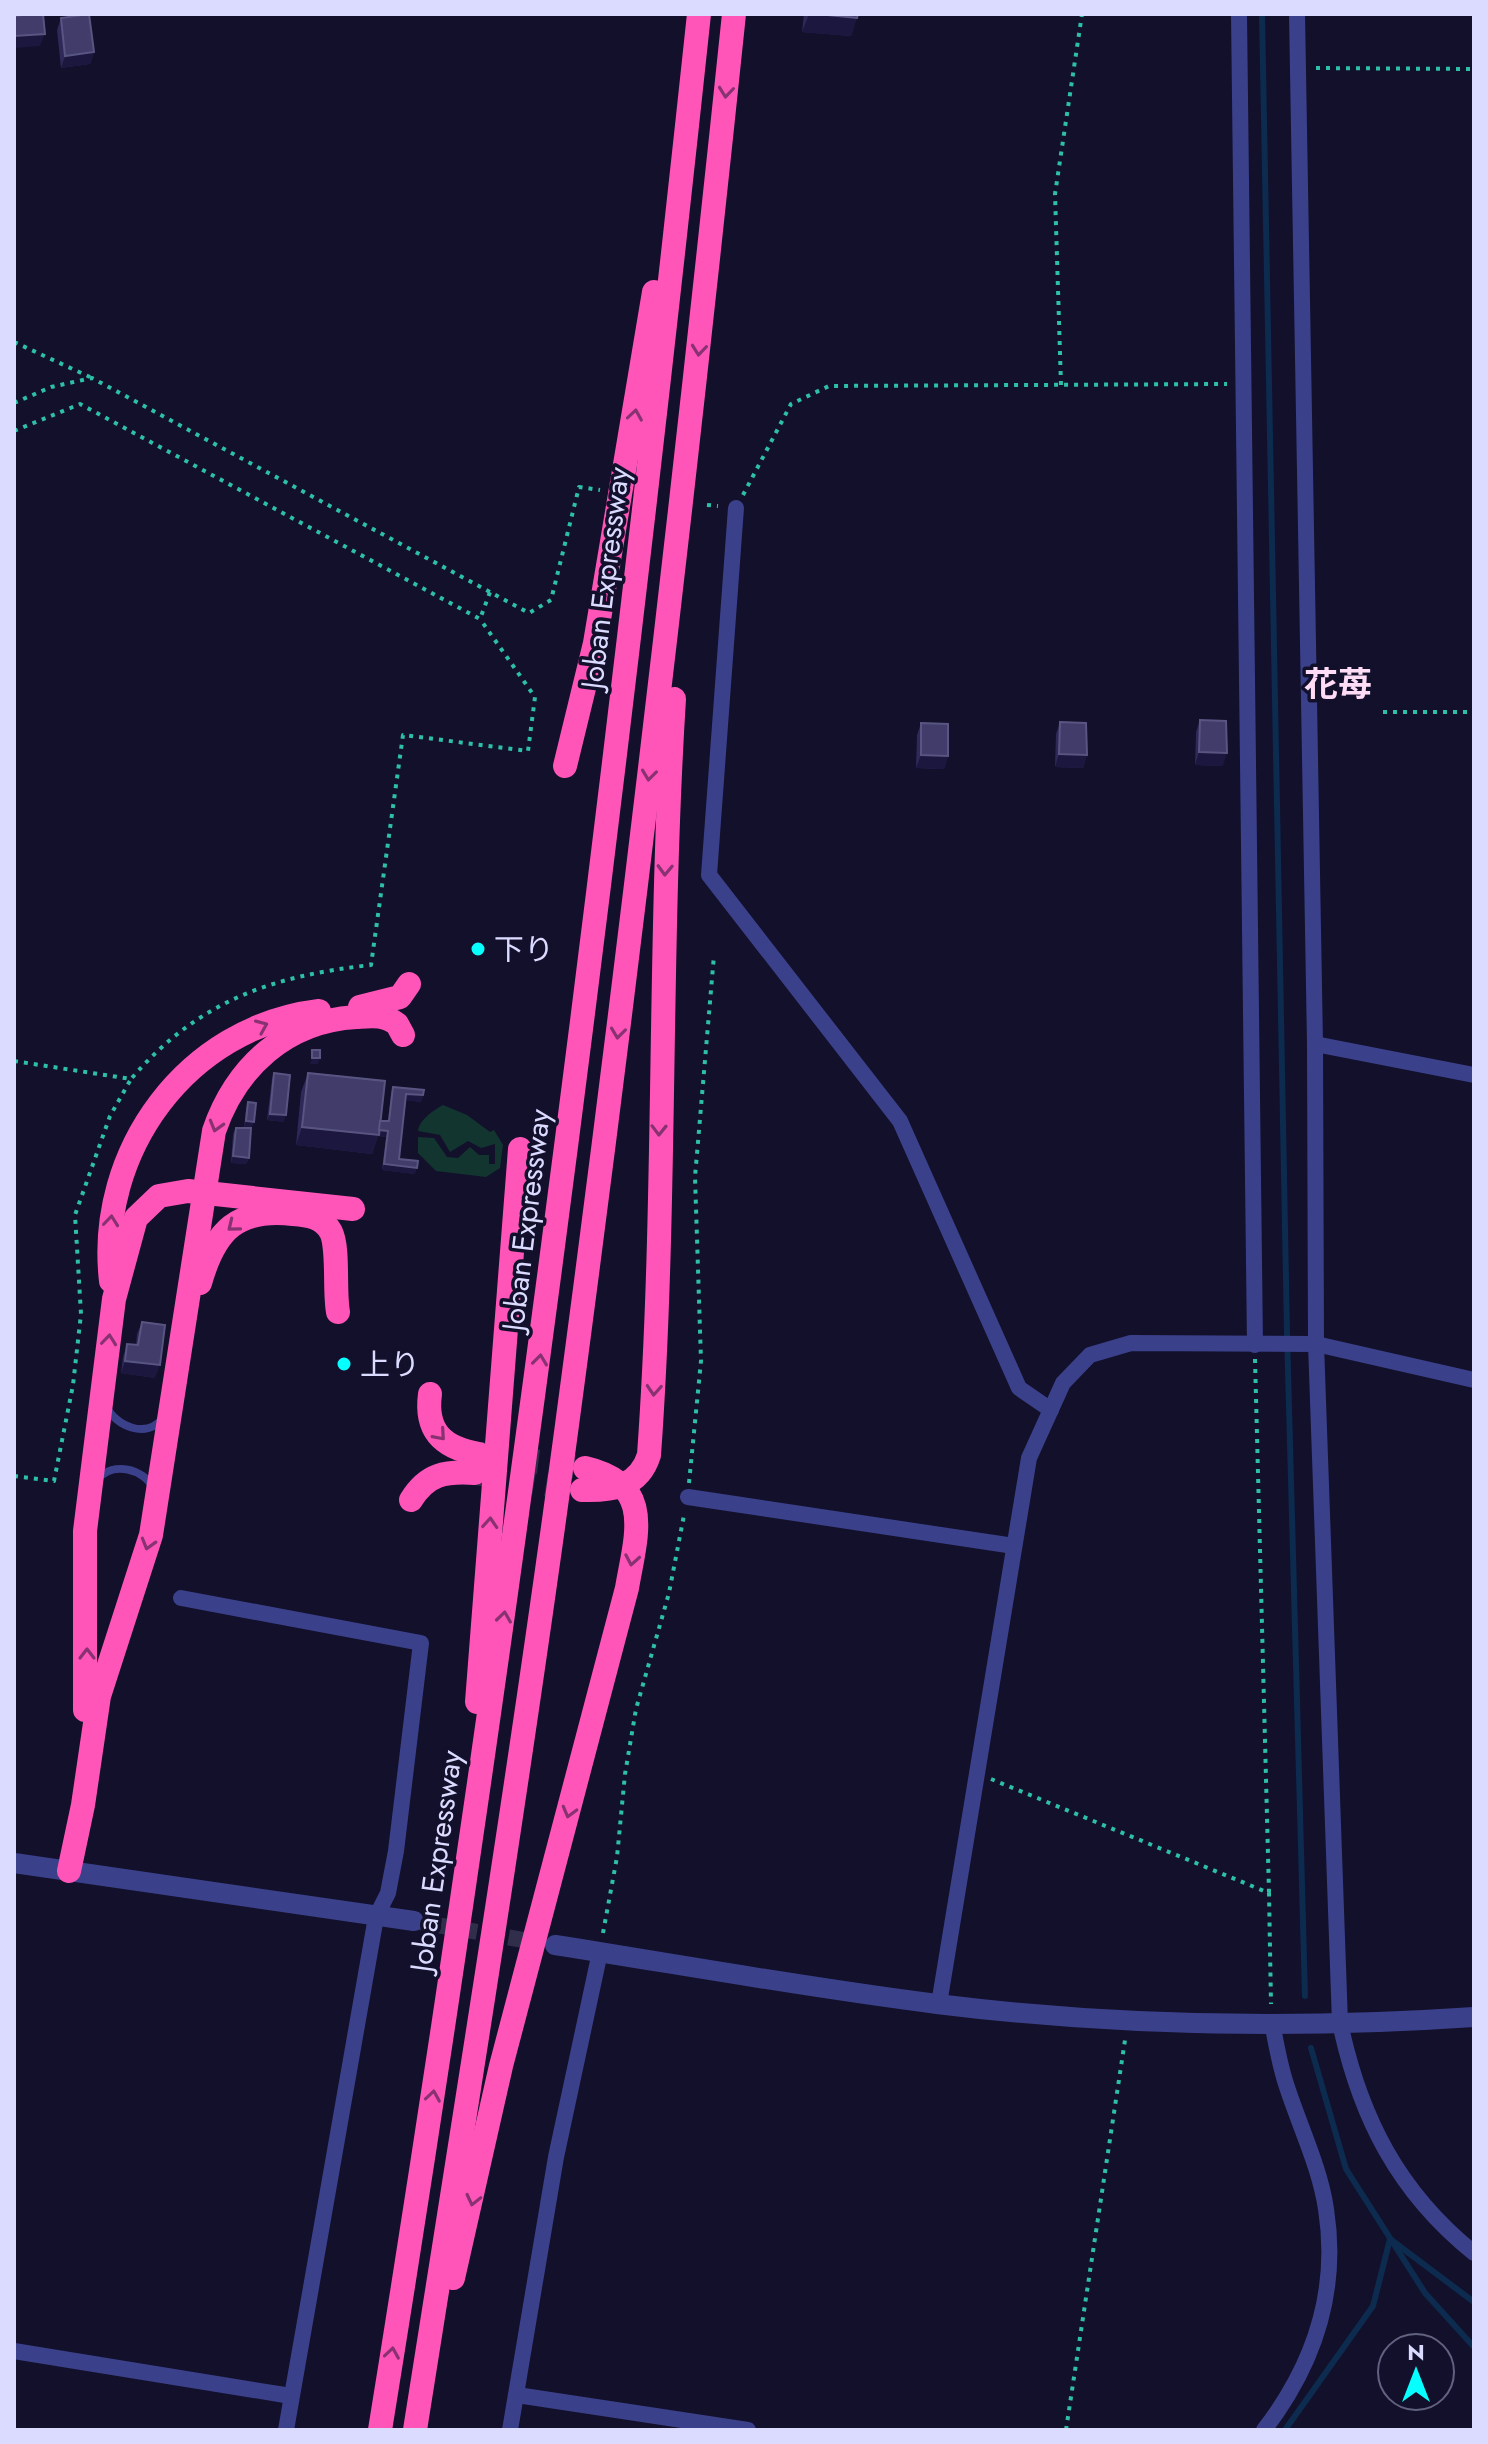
<svg xmlns="http://www.w3.org/2000/svg" width="1488" height="2444" viewBox="0 0 1488 2444" font-family="Jost,'Noto Sans JP',sans-serif">
<style>
.green{fill:#133530}
.lines{fill:none;stroke-linecap:round;stroke-linejoin:round}
.stream{stroke:#0c2b4e;stroke-width:6}
.minor-tunnel{stroke:#302e4b;stroke-width:16;stroke-dasharray:16 8;stroke-linecap:butt}
.motorway-tunnel{stroke:#302e4b;stroke-width:24;stroke-dasharray:24 12;stroke-linecap:butt}
.path{stroke:#2ebfa8;stroke-width:4;stroke-dasharray:4 6;stroke-linecap:butt}
.service{stroke:#3b408a;stroke-width:8}
.minor{stroke:#3b408a;stroke-width:16}
.tertiary{stroke:#3b408a;stroke-width:20}
.motorway{stroke:#ff55b8;stroke-width:24}
.wall{fill:#2e2959}
.shaded-wall{fill:#1b173f}
.building{fill:#413c6a;stroke:#595582;stroke-width:2}
.oneway{stroke:#883272}
.poi-dot{fill:#06ffff;stroke:#12102b;stroke-width:3}
.labels{text-anchor:middle;dominant-baseline:central;stroke-width:7;stroke-linejoin:round;paint-order:stroke}
.street-label{font-size:30px;fill:#dbdaff;stroke:#12102b}
.poi-label{font-size:30px;fill:#dbdaff;stroke:#12102b;text-anchor:start}
.quarter-label{font-size:34px;font-weight:bold;fill:#ffdcf6;stroke:#12102b}
</style>
<rect width="100%" height="100%" fill="#12102b"/>
<path class="green" d="M443 1105 467 1115 490 1132 494 1130 503 1145 500 1168 486 1177 436 1171 418 1153V1137L434 1138 447 1157 458 1158 470 1147 479 1155H489V1164H495V1144L481 1148 468 1141 450 1152 440 1135 418 1131C419 1120 434 1110 443 1105Z"/>
<g class="lines">
<g class="stream">
<path d="M1262 14 1287 1333 1305 1996"/>
<path d="M1311 2048 1346 2169 1425 2293 1474 2347"/>
<path d="M1285 2430 1373 2306 1390 2239 1474 2302"/>
</g>
<path class="minor-tunnel" d="M414 1921 541 1943"/>
<g class="motorway-tunnel">
<path d="M479 1454 579 1467"/>
<path d="M475 1473 580 1490"/>
</g>
<g class="path">
<path d="M1316 68 1474 69"/>
<path d="M14 342 90 377"/>
<path d="M1061 385 1055 194 1082 14"/>
<path d="M14 403 51 387 92 378 529 613 551 600 579 487 600 490"/>
<path d="M14 431 80 404 480 619 490 592"/>
<path d="M743 495 791 404 829 386 1227 384"/>
<path d="M707 505 718 506"/>
<path d="M1383 712H1474"/>
<path d="M14 1061 131 1079C198 1001 271 976 371 965L403 735 528 751 535 697 480 619"/>
<path d="M1255 1359 1269 1893"/>
<path d="M14 1476 54 1481 73 1385 81 1314 75 1215 110 1116 131 1079"/>
<path d="M689 1483 701 1361 695 1177 714 955"/>
<path d="M991 1779 1269 1893 1271 2004"/>
<path d="M603 1933 617 1857 625 1774 636 1709 669 1593 684 1515"/>
<path d="M1066 2430 1125 2040"/>
</g>
<g class="service">
<path d="M106 1406C116 1427 147 1439 163 1418"/>
<path d="M98 1479C113 1461 144 1469 153 1488"/>
</g>
<g class="minor">
<path d="M1239 14 1255 1345"/>
<path d="M1297 14 1315 1044 1316 1344 1340 2023C1360 2117 1398 2192 1474 2253"/>
<path d="M736 508 709 875 900 1121 1019 1388 1051 1410"/>
<path d="M1315 1044 1474 1075"/>
<path d="M688 1497 1014 1546"/>
<path d="M181 1598 421 1643 396 1851 388 1893 376 1917 286 2430"/>
<path d="M939 2004 1029 1458 1063 1383 1090 1355 1131 1343 1316 1344 1474 1380"/>
<path d="M14 2351 291 2396"/>
<path d="M517 2395 748 2430"/>
<path d="M510 2430 556 2157 600 1952"/>
<path d="M1264 2430C1314 2365 1339 2292 1326 2209 1320 2168 1300 2127 1287 2087 1280 2067 1276 2044 1272 2022"/>
</g>
<g class="tertiary">
<path d="M14 1863 414 1921"/>
<path d="M555 1945C682 1965 809 1988 937 2004 1114 2026 1297 2029 1474 2017"/>
</g>
<g class="motorway">
<path d="M565 766 595 643 654 292"/>
<path d="M360 1007 400 997 409 984"/>
<path d="M111 1281C96 1151 187 1027 319 1011"/>
<path d="M200 1283C215 1230 237 1208 293 1214 308 1215 323 1217 331 1232 339 1248 334 1291 338 1312"/>
<path d="M430 1394C425 1431 443 1448 479 1454"/>
<path d="M582 1490C612 1491 639 1487 649 1455 667 1204 658 951 674 699"/>
<path d="M411 1500C427 1474 445 1471 475 1473"/>
<path d="M477 1702 520 1149"/>
<path d="M85 1710V1531L114 1299 136 1218 159 1196 188 1191 353 1209"/>
<path d="M69 1871 83 1805 99 1696 151 1535 214 1131C236 1067 286 1021 356 1017 372 1016 384 1014 397 1024L403 1035"/>
<path d="M453 2278 501 2066 627 1588C636 1535 655 1484 585 1468"/>
<path d="M380 2430C510 1628 613 822 699 14"/>
<path d="M415 2430C468 2095 522 1761 567 1425 630 955 685 485 734 14"/>
</g>
</g>
<g class="wall">
<path d="M804 14H858L851 36 802 32Z"/>
<path d="M61 18 94 52 90 64 61 68 57 30Z"/>
<path d="M1200 720 1223 766 1195 765 1196 732Z"/>
<path d="M1060 722 1087 755 1083 768 1055 767 1056 734Z"/>
<path d="M921 723 948 756 944 769 916 768 917 735Z"/>
<path d="M274 1073 284 1122 267 1120 272 1079Z"/>
<path d="M308 1073 380 1121H388L391 1093 393 1087 423 1095 421 1102 406 1100 399 1159 415 1174 382 1170 386 1137 378 1136 372 1154 296 1145 301 1092Z"/>
<path d="M248 1102 252 1128H244L246 1109Z"/>
<path d="M236 1128 249 1158 246 1164 231 1163 233 1134Z"/>
<path d="M142 1322 155 1378 121 1373 123 1357 127 1344 136 1345 137 1334Z"/>
</g>
<g class="shaded-wall">
<path d="M809 14H817L857 18 851 36 802 32Z"/>
<path d="M45 34 40 46 14 48V36Z"/>
<path d="M94 52 90 64 61 68 65 56Z"/>
<path d="M1199 752 1227 753 1223 766 1195 765Z"/>
<path d="M1059 754 1087 755 1083 768 1055 767Z"/>
<path d="M921 755 948 756 944 769 916 768Z"/>
<path d="M312 1058H320L318 1064H310Z"/>
<path d="M406 1094 423 1095 421 1102 404 1100Z"/>
<path d="M270 1114 286 1115 284 1122 267 1120Z"/>
<path d="M246 1121 254 1122 252 1128H244Z"/>
<path d="M302 1127 379 1130 388 1131 386 1137 378 1136 372 1154 296 1145Z"/>
<path d="M233 1156 249 1158 246 1164 231 1163Z"/>
<path d="M384 1164 417 1168 415 1174 382 1170Z"/>
<path d="M125 1361 160 1365 155 1378 121 1373Z"/>
</g>
<g class="building">
<path d="M33 14H43L45 34 14 36V16Z"/>
<path d="M89 14 94 52 65 56 61 18Z"/>
<path d="M817 14H858L857 18Z"/>
<path d="M1200 720 1226 721 1227 753 1199 752Z"/>
<path d="M1060 722 1086 723 1087 755 1059 754Z"/>
<path d="M921 723 948 724V756L921 755Z"/>
<rect x="312" y="1050" width="8" height="8"/>
<path d="M274 1073 290 1075 286 1115 270 1114Z"/>
<path d="M308 1073 385 1081 379 1135 302 1127Z"/>
<path d="M393 1087 424 1090 423 1095 406 1094 399 1159 418 1161 417 1168 384 1164 388 1131 379 1130 380 1121H389Z"/>
<path d="M248 1102 256 1103 254 1122 246 1121Z"/>
<path d="M236 1128H251L249 1158 233 1156Z"/>
<path d="M142 1322 165 1325 160 1365 125 1361 127 1344 138 1345Z"/>
</g>
<defs><path id="oneway-chevron" d="M-2-3.5L2.5 0L-2 3.5" fill="none" stroke-width="1.6" stroke-linecap="round" stroke-linejoin="round" transform="scale(2)"/></defs>
<g class="oneway">
<use href="#oneway-chevron" transform="translate(726 92) rotate(96)"/>
<use href="#oneway-chevron" transform="translate(699 350) rotate(96)"/>
<use href="#oneway-chevron" transform="translate(635 415) rotate(-81)"/>
<use href="#oneway-chevron" transform="translate(649 775) rotate(97)"/>
<use href="#oneway-chevron" transform="translate(665 870) rotate(92)"/>
<use href="#oneway-chevron" transform="translate(262 1026) rotate(-23)"/>
<use href="#oneway-chevron" transform="translate(618 1033) rotate(97)"/>
<use href="#oneway-chevron" transform="translate(216 1126) rotate(106)"/>
<use href="#oneway-chevron" transform="translate(659 1130) rotate(91)"/>
<use href="#oneway-chevron" transform="translate(111 1221) rotate(-84)"/>
<use href="#oneway-chevron" transform="translate(233 1226) rotate(141)"/>
<use href="#oneway-chevron" transform="translate(109 1340) rotate(-84)"/>
<use href="#oneway-chevron" transform="translate(540 1360) rotate(-83)"/>
<use href="#oneway-chevron" transform="translate(654 1390) rotate(94)"/>
<use href="#oneway-chevron" transform="translate(440 1435) rotate(49)"/>
<use href="#oneway-chevron" transform="translate(490 1523) rotate(-86)"/>
<use href="#oneway-chevron" transform="translate(148 1544) rotate(106)"/>
<use href="#oneway-chevron" transform="translate(632 1560) rotate(100)"/>
<use href="#oneway-chevron" transform="translate(504 1617) rotate(-82)"/>
<use href="#oneway-chevron" transform="translate(87 1654) rotate(-90)"/>
<use href="#oneway-chevron" transform="translate(569 1812) rotate(105)"/>
<use href="#oneway-chevron" transform="translate(433 2096) rotate(-81)"/>
<use href="#oneway-chevron" transform="translate(473 2200) rotate(103)"/>
<use href="#oneway-chevron" transform="translate(392 2353) rotate(-81)"/>
</g>
<g class="poi-dot">
<circle cx="478" cy="949" r="8"/>
<circle cx="344" cy="1364" r="8"/>
</g>
<g class="labels">
<g class="street-label">
<text transform="translate(605 578) rotate(-83)">Joban Expressway</text>
<text transform="translate(526 1220) rotate(-83)">Joban Expressway</text>
<text transform="translate(436 1861) rotate(-82)">Joban Expressway</text>
</g>
<g class="poi-label">
<text x="494" y="949">下り</text>
<text x="360" y="1364">上り</text>
</g>
<g class="quarter-label">
<text x="1338" y="684">花苺</text>
</g>
</g>
<rect width="1488" height="2444" fill="none" stroke="#dbdaff" stroke-width="32"/>
<g transform="translate(1416 2372)"><circle r="38" fill="#12102b" stroke="#626180" stroke-width="2"/>
<path d="M0-6L14 30L0 20L-14 30Z" fill="#06ffff"/>
<text y="-12" font-size="22" font-weight="bold" text-anchor="middle" fill="#dbdaff">N</text>
</g>
</svg>
